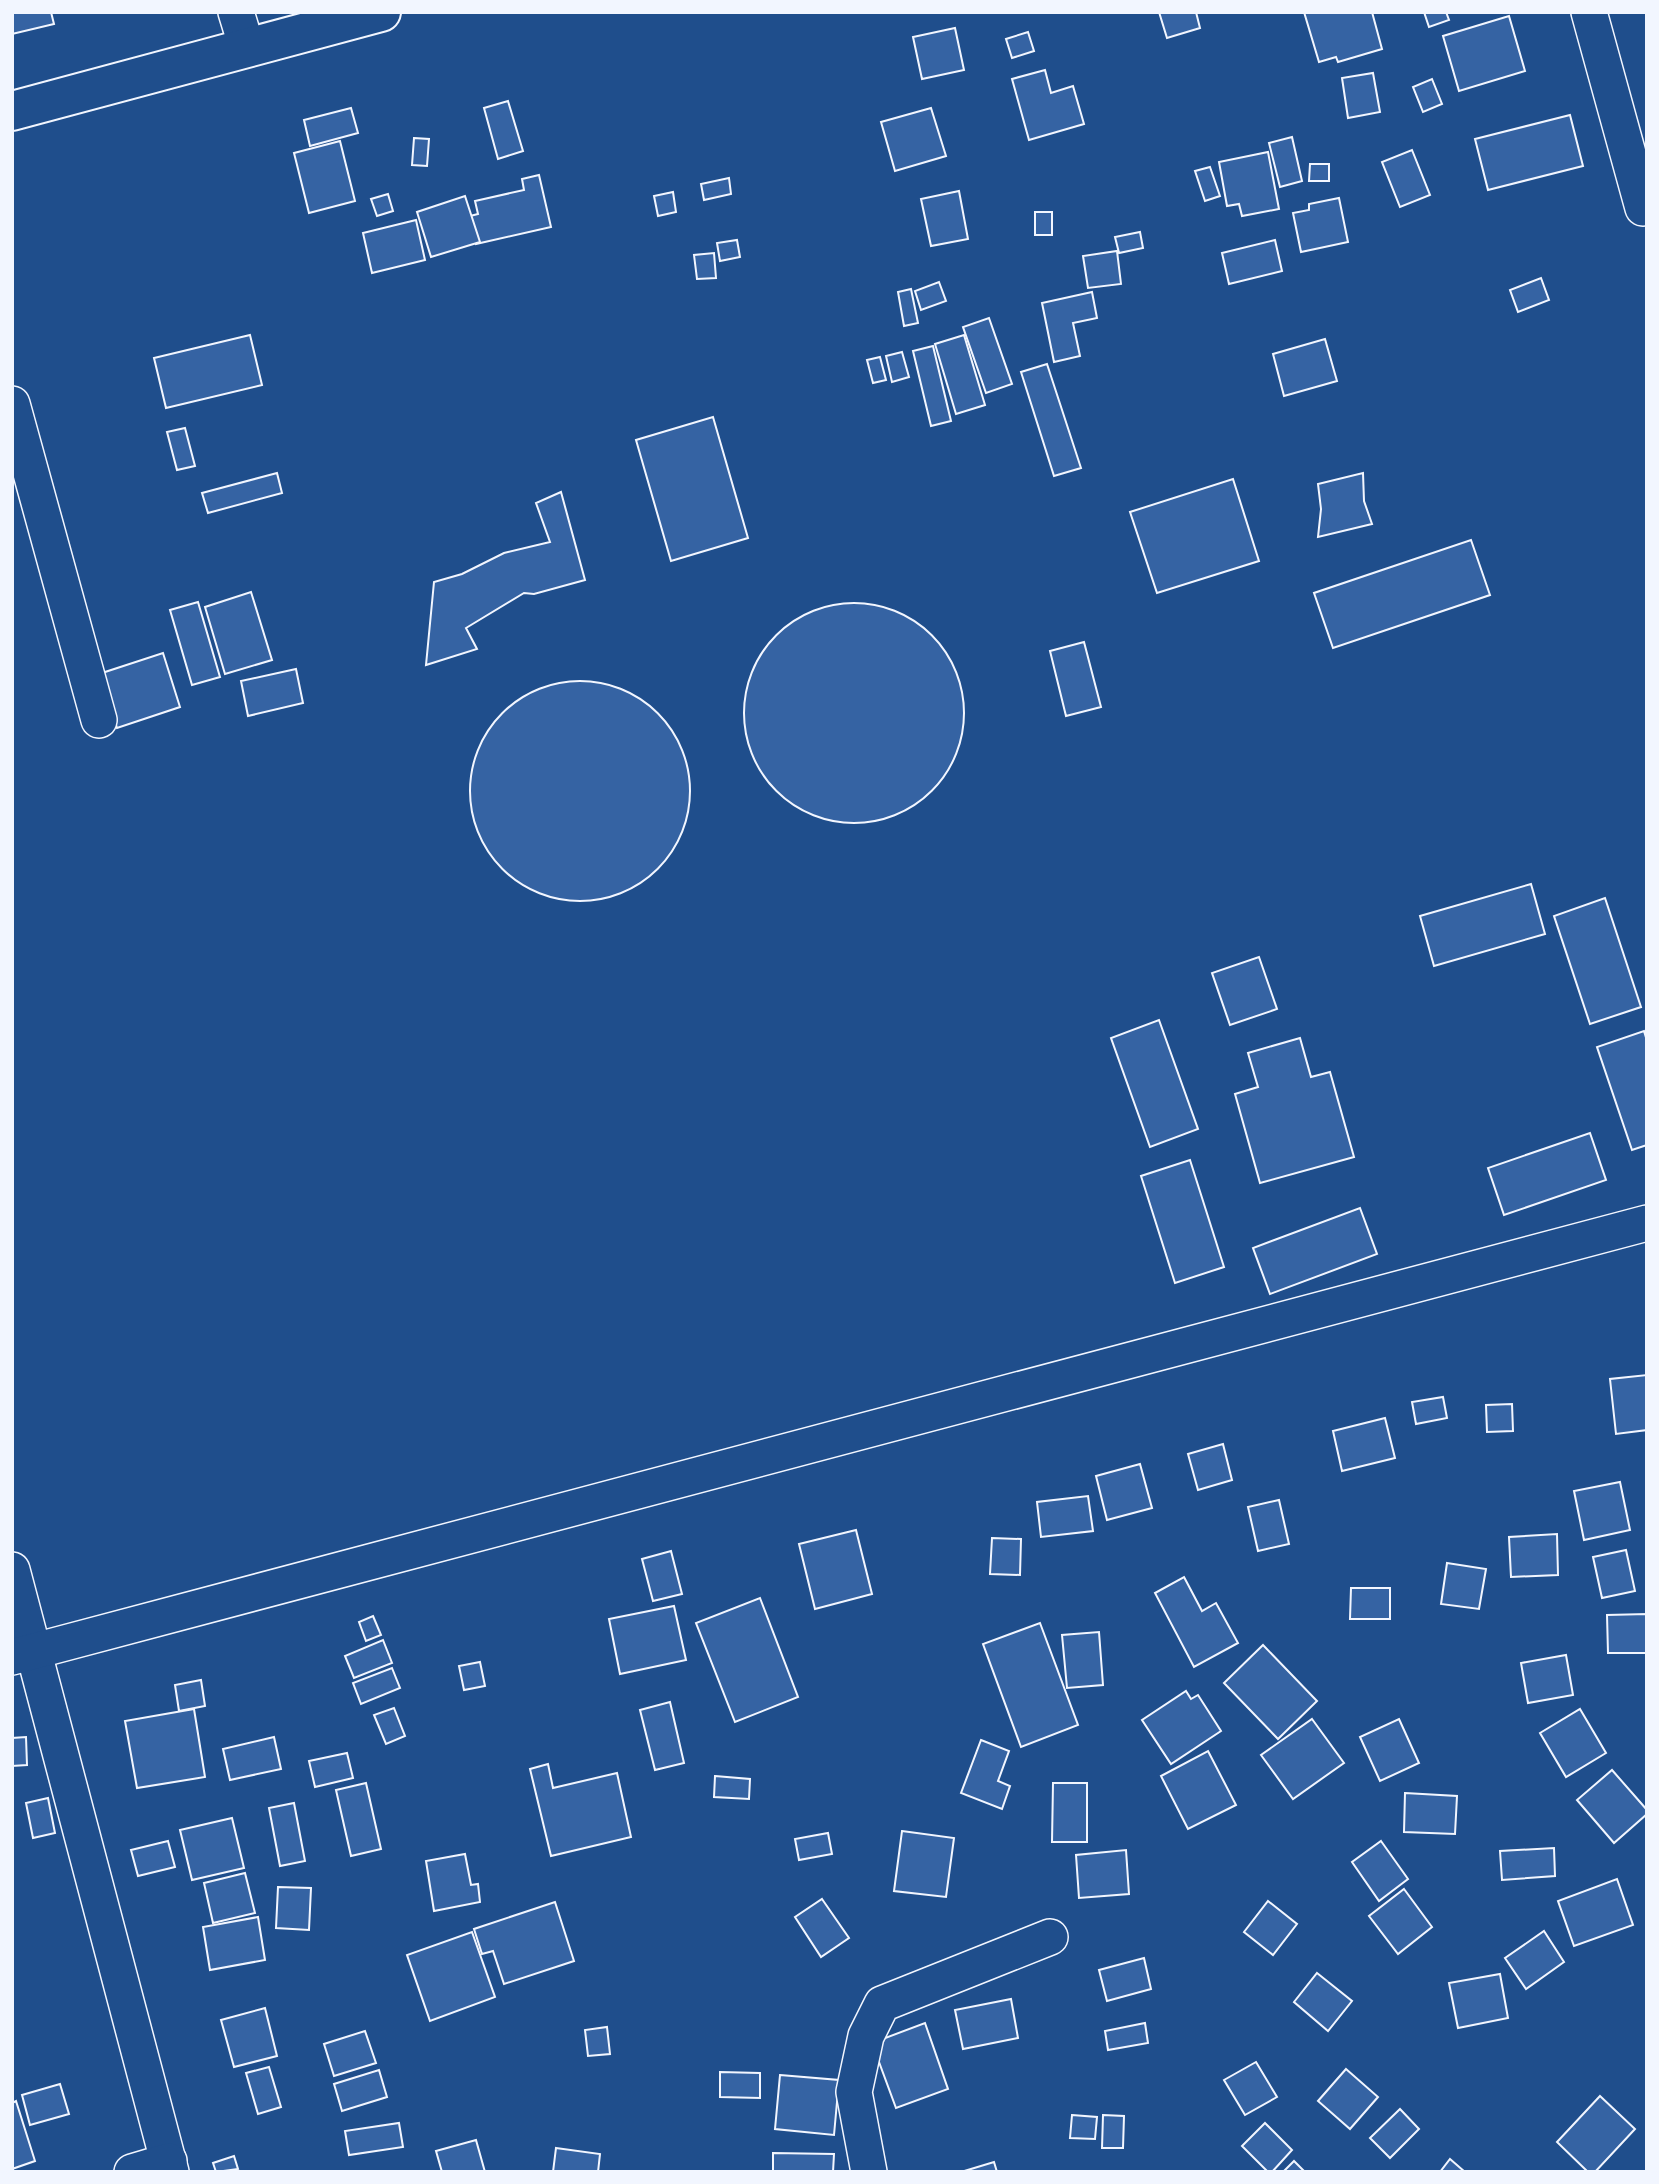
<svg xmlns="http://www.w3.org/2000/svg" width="1659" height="2184" viewBox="0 0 1659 2184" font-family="'Roboto Condensed',sans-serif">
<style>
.building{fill:#3563a3;stroke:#f2f6ff;stroke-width:2}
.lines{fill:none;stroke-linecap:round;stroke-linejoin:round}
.minor-casing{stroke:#f2f6ff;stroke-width:38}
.tertiary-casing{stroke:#f2f6ff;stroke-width:42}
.minor{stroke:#1f4e8c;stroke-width:35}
.tertiary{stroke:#1f4e8c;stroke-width:38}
</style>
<rect width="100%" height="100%" fill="#1f4e8c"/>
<g class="building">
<path d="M12 12H51L54 24 12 34Z"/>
<path d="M1159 12H1196L1200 28 1167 38Z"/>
<path d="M1304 12H1372L1382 49 1338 62 1336 57 1319 62Z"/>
<path d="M1424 12H1446L1449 20 1429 27Z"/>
<path d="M1509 16 1525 71 1459 91 1443 36Z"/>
<path d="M955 28 964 70 922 79 913 37Z"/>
<path d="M1028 32 1034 51 1012 58 1006 39Z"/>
<path d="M1045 70 1051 93 1073 86 1084 124 1029 140 1012 79Z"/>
<path d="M1373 73 1380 112 1348 118 1342 78Z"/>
<path d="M1432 79 1442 104 1423 112 1413 87Z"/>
<path d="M508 101 523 151 498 159 484 108Z"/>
<path d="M351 108 358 133 310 146 304 120Z"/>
<path d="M931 108 946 156 895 171 881 122Z"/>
<path d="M1570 115 1583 166 1488 190 1475 139Z"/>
<path d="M1292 137 1302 181 1280 187 1269 143Z"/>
<path d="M414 138 429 139 427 166 412 165Z"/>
<path d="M340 141 355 201 309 213 294 153Z"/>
<path d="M1412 150 1430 195 1400 207 1382 162Z"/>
<path d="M1268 152 1279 209 1242 216 1239 204 1227 206 1219 162Z"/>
<path d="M1310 164H1329V181H1309Z"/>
<path d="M1210 167 1220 196 1205 201 1195 171Z"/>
<path d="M539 175 551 227 476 244 470 216 478 214 475 201 524 190 522 179Z"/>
<path d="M729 178 731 194 704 200 701 184Z"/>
<path d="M959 191 968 239 931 246 921 199Z"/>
<path d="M673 192 676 212 658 216 654 196Z"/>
<path d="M388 194 393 211 377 216 371 199Z"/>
<path d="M465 196 480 242 431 257 417 212Z"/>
<path d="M1339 198 1348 242 1301 252 1293 213 1309 210V204Z"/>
<rect x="1035" y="212" width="17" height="23"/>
<path d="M416 220 425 260 372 273 363 233Z"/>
<path d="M1140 232 1143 248 1119 253 1115 237Z"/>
<path d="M737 240 740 257 720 261 717 243Z"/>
<path d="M1275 240 1282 271 1229 284 1222 253Z"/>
<path d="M1117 251 1121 284 1088 288 1083 256Z"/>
<path d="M714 253 716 278 697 279 694 255Z"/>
<path d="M1541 278 1549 300 1518 312 1510 290Z"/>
<path d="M939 282 946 301 921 310 915 291Z"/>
<path d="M911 289 918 323 904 326 898 292Z"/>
<path d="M1092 292 1097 318 1073 323 1080 356 1054 362 1042 303Z"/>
<path d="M989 318 1012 384 986 393 963 327Z"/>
<path d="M250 335 262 385 166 408 154 358Z"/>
<path d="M964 335 985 405 956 414 935 344Z"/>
<path d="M1325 339 1337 381 1284 396 1273 354Z"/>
<path d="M933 346 951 421 931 426 913 351Z"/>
<path d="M902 352 909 377 892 382 886 356Z"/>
<path d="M880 357 886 380 873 383 867 360Z"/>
<path d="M1047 364 1081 468 1054 476 1021 372Z"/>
<path d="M713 417 748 538 671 561 636 440Z"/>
<path d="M185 428 195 466 177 470 167 432Z"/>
<path d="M277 473 282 493 208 513 202 493Z"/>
<path d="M1363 473 1364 501 1372 524 1318 537 1321 509 1318 484Z"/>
<path d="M1233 479 1259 561 1157 593 1130 512Z"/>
<path d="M561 492 585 580 534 594 524 593 466 628 477 649 426 665 434 582 462 574 504 553 550 542 536 503Z"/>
<path d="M1471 540 1490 595 1333 648 1314 593Z"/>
<path d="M251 592 272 660 225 674 205 607Z"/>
<path d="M198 602 220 677 192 685 170 610Z"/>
<circle cx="854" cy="713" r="110"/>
<path d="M1084 642 1101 707 1066 716 1050 651Z"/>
<path d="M163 653 180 707 117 728 99 674Z"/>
<path d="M296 669 303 703 248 716 241 681Z"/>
<circle cx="580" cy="791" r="110"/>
<path d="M1531 884 1545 934 1434 966 1420 916Z"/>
<path d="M1605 898 1641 1007 1590 1024 1554 916Z"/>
<path d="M1259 957 1277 1009 1230 1025 1212 973Z"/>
<path d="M1159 1020 1198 1129 1150 1147 1111 1038Z"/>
<path d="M1644 1031 1647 1041V1145L1632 1150 1597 1047Z"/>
<path d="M1300 1038 1311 1077 1330 1072 1354 1157 1260 1183 1235 1094 1258 1087 1248 1053Z"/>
<path d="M1590 1133 1606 1180 1504 1215 1488 1168Z"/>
<path d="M1190 1160 1224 1267 1175 1283 1141 1176Z"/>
<path d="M1360 1208 1377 1254 1270 1294 1253 1248Z"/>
<path d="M1647 1375V1430L1616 1434 1610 1379Z"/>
<path d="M1443 1397 1447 1418 1416 1424 1412 1402Z"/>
<path d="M1512 1404 1513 1431 1487 1432 1486 1405Z"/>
<path d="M1385 1418 1395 1458 1342 1471 1333 1431Z"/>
<path d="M1223 1444 1232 1480 1198 1490 1188 1454Z"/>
<path d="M1140 1464 1152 1508 1107 1520 1096 1476Z"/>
<path d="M1620 1482 1630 1530 1584 1540 1574 1491Z"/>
<path d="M1088 1496 1093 1531 1041 1537 1037 1502Z"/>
<path d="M1279 1500 1289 1544 1258 1551 1248 1507Z"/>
<path d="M856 1530 872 1594 815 1609 799 1544Z"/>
<path d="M1557 1534 1558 1575 1511 1577 1509 1537Z"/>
<path d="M992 1538 1021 1539 1020 1575 990 1574Z"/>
<path d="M1626 1550 1635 1591 1602 1598 1593 1557Z"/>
<path d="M671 1551 682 1594 653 1601 642 1559Z"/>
<path d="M1447 1563 1486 1569 1479 1609 1441 1604Z"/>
<path d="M1184 1577 1202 1611 1216 1603 1238 1643 1194 1667 1155 1593Z"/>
<path d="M1351 1588H1390V1619H1350Z"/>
<path d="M760 1598 798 1697 735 1722 696 1623Z"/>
<path d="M674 1606 686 1660 620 1674 609 1619Z"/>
<path d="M1647 1614V1653H1608L1607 1615Z"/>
<path d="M373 1616 381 1635 366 1641 359 1622Z"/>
<path d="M1040 1623 1078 1725 1021 1747 983 1644Z"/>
<path d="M1099 1632 1103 1685 1067 1688 1062 1635Z"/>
<path d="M383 1640 392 1663 354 1678 345 1656Z"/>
<path d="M1263 1645 1317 1701 1278 1739 1224 1683Z"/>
<path d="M1566 1655 1573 1695 1528 1703 1521 1663Z"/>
<path d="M480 1662 485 1686 464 1690 459 1666Z"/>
<path d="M392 1668 400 1688 361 1704 353 1683Z"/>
<path d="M201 1680 205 1706 179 1711 175 1685Z"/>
<path d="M1186 1691 1191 1699 1198 1695 1221 1731 1171 1764 1142 1720Z"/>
<path d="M670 1702 684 1763 655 1770 640 1710Z"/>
<path d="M394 1708 405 1736 386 1744 374 1715Z"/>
<path d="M194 1709 205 1777 137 1788 125 1721Z"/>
<path d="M1580 1709 1606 1753 1566 1777 1540 1733Z"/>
<path d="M1312 1719 1344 1763 1293 1799 1261 1755Z"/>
<path d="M1399 1719 1419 1763 1380 1781 1360 1737Z"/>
<path d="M26 1737 27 1765 12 1766V1738Z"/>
<path d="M274 1737 281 1769 230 1780 223 1749Z"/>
<path d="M981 1740 1009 1751 998 1781 1010 1786 1002 1809 961 1793Z"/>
<path d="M1208 1751 1236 1805 1188 1829 1161 1776Z"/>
<path d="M347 1753 353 1778 315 1787 309 1761Z"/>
<path d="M548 1764 553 1788 617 1773 631 1837 551 1856 530 1769Z"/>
<path d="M1612 1770 1647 1810V1814L1614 1843 1577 1800Z"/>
<path d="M715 1776 750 1779 749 1799 714 1797Z"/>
<path d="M366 1783 381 1849 351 1856 336 1790Z"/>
<path d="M1053 1783H1087V1842H1052Z"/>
<path d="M1405 1793 1457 1796 1455 1834 1404 1832Z"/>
<path d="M48 1798 55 1833 33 1838 26 1803Z"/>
<path d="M294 1803 305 1861 280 1866 269 1808Z"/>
<path d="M232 1818 244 1868 192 1880 180 1830Z"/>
<path d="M902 1831 954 1838 946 1897 894 1891Z"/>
<path d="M828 1833 832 1854 799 1860 795 1839Z"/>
<path d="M168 1841 175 1867 138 1876 131 1850Z"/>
<path d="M1381 1841 1408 1879 1379 1901 1352 1862Z"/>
<path d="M1554 1848 1555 1876 1502 1880 1500 1851Z"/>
<path d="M1126 1850 1129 1894 1079 1898 1076 1855Z"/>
<path d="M465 1854 471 1885 478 1884 480 1902 434 1911 426 1861Z"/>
<path d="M245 1873 255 1913 213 1923 204 1883Z"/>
<path d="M1617 1879 1633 1925 1574 1946 1558 1901Z"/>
<path d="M278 1887 311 1888 309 1930 276 1928Z"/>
<path d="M1404 1889 1432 1927 1398 1954 1369 1916Z"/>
<path d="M822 1899 849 1938 821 1957 795 1917Z"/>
<path d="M1268 1901 1297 1924 1273 1955 1244 1932Z"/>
<path d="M555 1902 574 1961 504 1984 493 1951 482 1954 474 1929Z"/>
<path d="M258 1917 265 1960 210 1970 203 1927Z"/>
<path d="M1544 1931 1564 1962 1526 1989 1505 1958Z"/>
<path d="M472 1932 495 1997 430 2021 407 1955Z"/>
<path d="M1144 1958 1151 1989 1107 2001 1099 1970Z"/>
<path d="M1317 1973 1352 2001 1328 2031 1294 2002Z"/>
<path d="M1500 1974 1508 2018 1458 2028 1449 1983Z"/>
<path d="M1011 1999 1018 2038 963 2049 955 2010Z"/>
<path d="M265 2008 277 2056 234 2067 221 2020Z"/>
<path d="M925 2023 948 2089 896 2108 872 2043Z"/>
<path d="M1145 2023 1148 2043 1108 2050 1105 2031Z"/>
<path d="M607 2027 610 2054 588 2056 585 2030Z"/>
<path d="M365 2031 376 2063 334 2076 324 2044Z"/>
<path d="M1256 2062 1277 2097 1245 2115 1224 2080Z"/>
<path d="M269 2067 281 2107 258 2114 246 2073Z"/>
<path d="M1346 2069 1378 2097 1350 2129 1318 2101Z"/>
<path d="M379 2070 387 2097 342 2111 334 2084Z"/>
<path d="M720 2072 760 2073V2098L720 2097Z"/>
<path d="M780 2075 839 2080 834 2135 775 2129Z"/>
<path d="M60 2084 69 2114 30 2125 22 2095Z"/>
<path d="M1600 2096 1635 2129 1595 2172H1588L1557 2142Z"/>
<path d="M16 2101 35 2161 12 2169V2103Z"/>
<path d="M1400 2109 1419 2129 1390 2158 1370 2138Z"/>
<path d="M1072 2115 1097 2117 1095 2139 1070 2138Z"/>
<path d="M1103 2115 1124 2116 1123 2148H1102Z"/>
<path d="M399 2123 403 2147 349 2155 345 2131Z"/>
<path d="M1265 2123 1292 2150 1272 2172H1268L1242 2146Z"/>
<path d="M476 2140 485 2172H442L436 2151Z"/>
<path d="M556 2148 600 2154 598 2172H553Z"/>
<path d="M773 2153 834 2154 833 2172H773Z"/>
<path d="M234 2156 238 2169 216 2172 213 2163Z"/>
<path d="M1450 2159 1465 2172H1440Z"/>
<path d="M1294 2161 1305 2172H1283Z"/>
<path d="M994 2162 997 2172H961Z"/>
</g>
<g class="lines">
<g class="minor-casing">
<g id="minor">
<path d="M236 12 247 48"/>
<path d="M1589 12 1643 208"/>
<path d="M12 404 99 720"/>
<path d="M12 1570 171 2172"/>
<path d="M12 1657 1647 1223"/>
<path d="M132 2172 169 2161"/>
<path d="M869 2172 854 2092 866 2036 882 2004 1050 1937"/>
</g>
</g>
<g class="tertiary-casing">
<path id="tertiary" d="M12 111 381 12"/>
</g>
<use href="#minor" class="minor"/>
<use href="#tertiary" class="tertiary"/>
</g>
<rect width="1659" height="2184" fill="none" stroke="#f2f6ff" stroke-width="28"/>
</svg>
